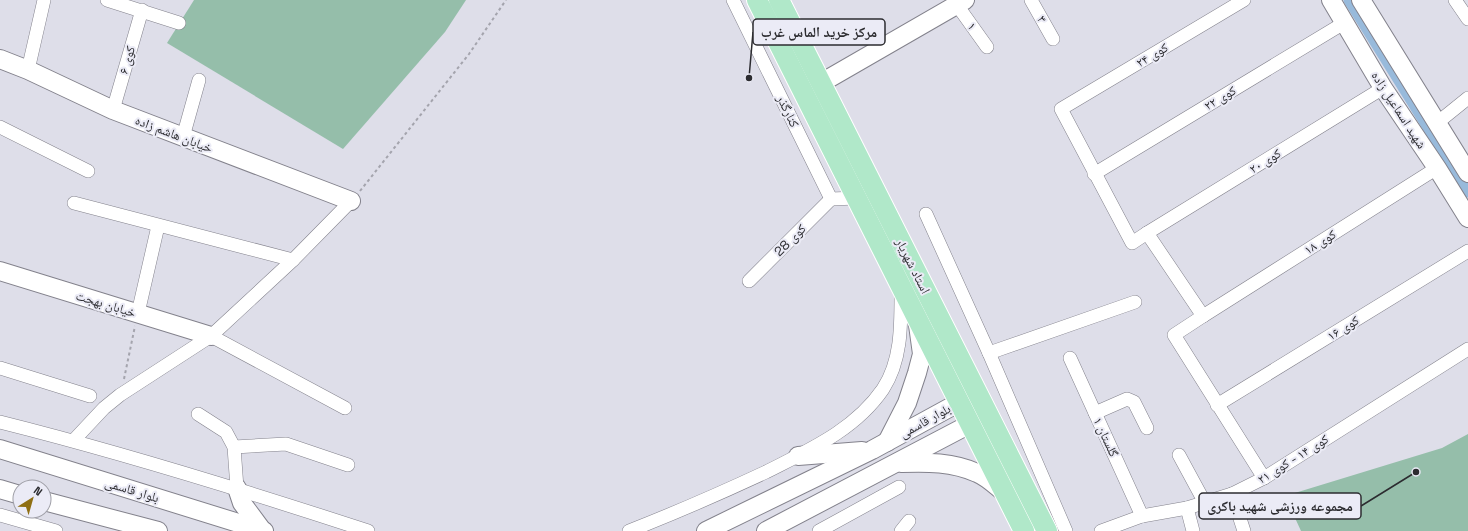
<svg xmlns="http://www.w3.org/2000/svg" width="1468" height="531" viewBox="0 0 1468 531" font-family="'Space Grotesk','Noto Naskh Arabic',sans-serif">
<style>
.green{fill:#95beaa}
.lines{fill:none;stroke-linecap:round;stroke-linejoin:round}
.canal{stroke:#98badb;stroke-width:11}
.street-casing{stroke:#83828c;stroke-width:14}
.secondary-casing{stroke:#83828c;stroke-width:20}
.primary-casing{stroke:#fff;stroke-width:22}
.path{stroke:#a4a4ad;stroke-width:2;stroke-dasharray:3 3;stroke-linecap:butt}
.street{stroke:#fff;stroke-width:13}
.secondary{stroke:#fff;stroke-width:18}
.primary{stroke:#b0e8c9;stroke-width:20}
.labels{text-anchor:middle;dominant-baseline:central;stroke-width:4;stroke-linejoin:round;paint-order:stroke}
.street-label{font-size:13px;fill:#2c2c30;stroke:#ebebf6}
.leader{fill:none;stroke:#2c2c30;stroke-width:1.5}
.callout-dot{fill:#2c2c30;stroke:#ebebf6;stroke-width:1.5}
.callout{fill:#ebebf6;stroke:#2c2c30;stroke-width:1.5}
.callout-label{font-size:14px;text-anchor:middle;font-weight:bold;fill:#2c2c30}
</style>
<rect width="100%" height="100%" fill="#dedee9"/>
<g class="green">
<path d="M194 0H466L445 32 343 149 167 43Z"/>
<path d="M1468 434V531H1301L1285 496 1442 448Z"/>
</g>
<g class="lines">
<path class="canal" d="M1349 0 1468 192"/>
<g class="street-casing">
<g id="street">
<path d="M107 0 179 23"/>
<path d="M733 0 831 199 857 198"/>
<path d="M1031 0 1053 39"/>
<path d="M1244 0 1061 109 1132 243 1147 233 1203 316 1174 335 1264 478"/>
<path d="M1455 0 1468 19"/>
<path d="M957 5 987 47"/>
<path d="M28 70 44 0"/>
<path d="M113 110 142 10"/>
<path d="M1437 123 1468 98"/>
<path d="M0 127 88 171"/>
<path d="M183 137 199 80"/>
<path d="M1094 174 1339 26 1346 24"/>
<path d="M74 203 293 260"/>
<path d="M926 214 989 353 1066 531"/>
<path d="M1147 233 1383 88"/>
<path d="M749 281 831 199"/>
<path d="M138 313 158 226"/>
<path d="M1203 316 1437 168"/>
<path d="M211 336 345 408"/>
<path d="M989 353 1135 302"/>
<path d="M1070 358 1142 516"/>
<path d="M0 368 90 396"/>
<path d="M1217 405 1468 251"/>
<path d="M1095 413 1127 399 1134 402 1147 428"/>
<path d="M198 414 226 432 234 447 237 488"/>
<path d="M0 422C124 453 246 491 368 531"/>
<path d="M74 440 104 408 120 395 211 336 293 260 351 201"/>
<path d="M234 447 286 444 348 465"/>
<path d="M1179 455 1205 503"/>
<path d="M1232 494 1244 531"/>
<path d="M1187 508 1193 531"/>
<path d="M0 515 56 531"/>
<path d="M629 531C675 513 721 493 766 472 809 450 855 430 883 389 902 360 901 324 901 291"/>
<path d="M819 531 899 487"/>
<path d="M901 531 909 521"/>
<path d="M1101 531 1142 516 1187 508 1232 494 1264 478 1468 349"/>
</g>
</g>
<g class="secondary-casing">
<g id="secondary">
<path d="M1331 0 1383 88 1437 168 1468 218"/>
<path d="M1361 0 1468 173"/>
<path d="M0 59 28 70 113 110 351 201"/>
<path d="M821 83 965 0"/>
<path d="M0 271 211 336"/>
<path d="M887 442 907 403 917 373 922 354 918 325"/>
<path d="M0 449 264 531"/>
<path d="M798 456 862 451"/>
<path d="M901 463C927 462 953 462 977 473 987 477 996 486 1005 493"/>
<path d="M237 488 242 503 262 530"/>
<path d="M0 489 20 495"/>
<path d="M44 501 158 531"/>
<path d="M706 531 872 450 958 403 982 402 970 424 766 531"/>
</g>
</g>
<g class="primary-casing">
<g id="primary">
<path d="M757 0 1024 531"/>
<path d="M779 0 1047 531"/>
</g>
</g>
<g class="path">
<path d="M360 191 469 54 506 0"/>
<path d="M124 379 135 326"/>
</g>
<use href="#street" class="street"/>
<use href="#secondary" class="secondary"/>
<use href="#primary" class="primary"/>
</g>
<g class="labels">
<g class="street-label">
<text transform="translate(1042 19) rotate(61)">۳</text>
<text transform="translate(972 26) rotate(55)">۱</text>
<text transform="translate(1152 55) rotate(-31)">کوی ۲۴</text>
<text transform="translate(127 60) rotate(-74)">کوی ۶</text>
<text transform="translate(1220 98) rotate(-31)">کوی ۲۲</text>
<text transform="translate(1399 110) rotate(57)">شهید اسماعیل زاده</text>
<text transform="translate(788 111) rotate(64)">کنارگذر</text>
<text transform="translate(174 134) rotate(21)">خیابان هاشم زاده</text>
<text transform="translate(1265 161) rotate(-32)">کوی ۲۰</text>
<text transform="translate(790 240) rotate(-45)">کوی 28</text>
<text transform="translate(1320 242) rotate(-32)">کوی ۱۸</text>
<text transform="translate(913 266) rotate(63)">استاد شهریار</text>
<text transform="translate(106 304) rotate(17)">خیابان بهجت</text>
<text transform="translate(1343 328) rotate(-32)">کوی ۱۶</text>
<text transform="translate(925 421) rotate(-29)">بلوار قاسمی</text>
<text transform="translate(1106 437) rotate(65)">۱ گلستان</text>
<text transform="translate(1293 459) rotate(-32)">کوی ۱۴ - کوی ۲۱</text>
<text transform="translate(132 490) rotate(17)">بلوار قاسمی</text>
</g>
</g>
<path class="leader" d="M749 78L753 32M1416 472L1361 506"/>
<g class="callout-dot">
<circle cx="749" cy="78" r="4"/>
<circle cx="1416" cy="472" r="4"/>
</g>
<g class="callout">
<rect x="753" y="19" width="132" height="26" rx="4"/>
<rect x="1199" y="493" width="162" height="26" rx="4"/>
</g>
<g class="callout-label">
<text x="819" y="37">مرکز خرید الماس غرب</text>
<text x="1280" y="511">مجموعه ورزشی شهید باکری</text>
</g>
<g transform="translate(32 499) rotate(37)"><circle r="19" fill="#ebebf6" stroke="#9f9fa7"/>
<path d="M0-3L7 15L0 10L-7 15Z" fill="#8f6f13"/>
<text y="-6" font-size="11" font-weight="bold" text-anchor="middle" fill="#2c2c30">N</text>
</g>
</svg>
